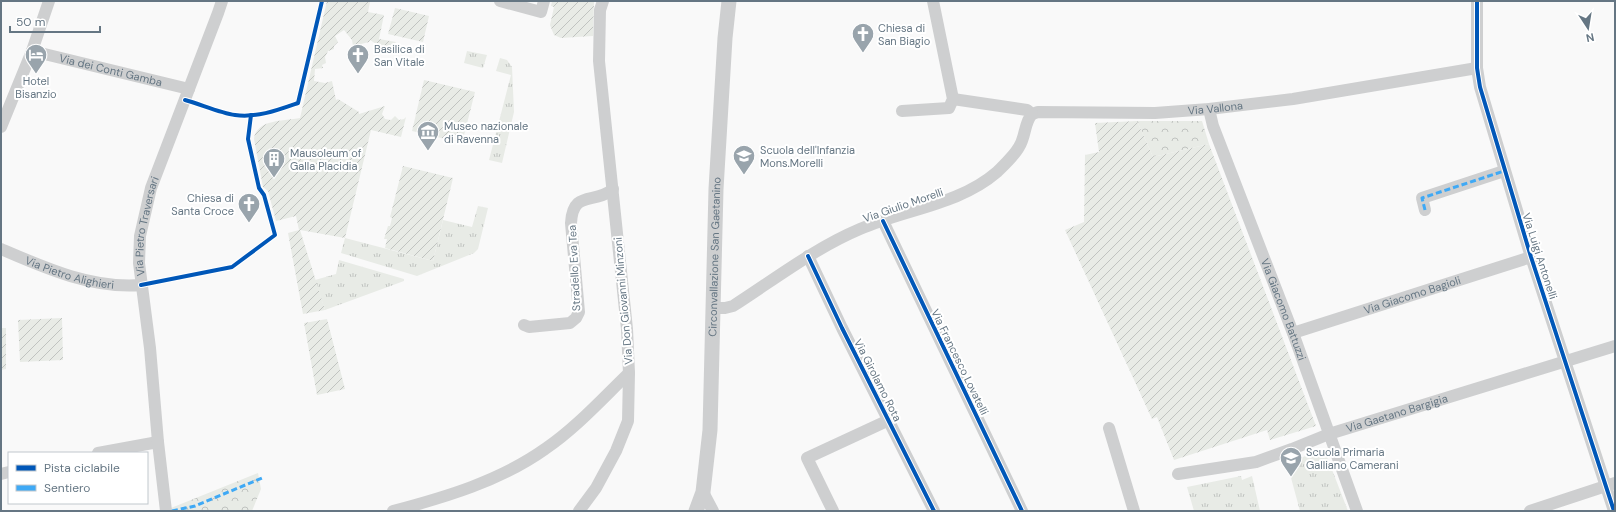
<svg xmlns="http://www.w3.org/2000/svg" width="1616" height="512" viewBox="0 0 1616 512" font-family="'DM Sans',sans-serif">
<style>
.grass{fill:url(#grass-tufts)}
.park{fill:url(#park-crowns)}
.garden{fill:url(#garden-furrows)}
.lines{fill:none;stroke-linecap:round;stroke-linejoin:round}
.minor{stroke:#cecfd0;stroke-width:12}
.tertiary{stroke:#cecfd0;stroke-width:15}
.quiet{stroke:#3fa9f5;stroke-width:3;stroke-dasharray:6 3;stroke-linecap:butt}
.cycleway-casing{stroke:#fff;stroke-width:6}
.cycleway{stroke:#0057b8;stroke-width:4}
.labels{text-anchor:middle;dominant-baseline:central;stroke-width:4;stroke-linejoin:round;paint-order:stroke}
.poi-label{font-size:11px;fill:#657683;stroke:#fff;text-anchor:start}
.street-label{font-size:11px;fill:#657683;stroke:#fff}
</style>
<defs>
<pattern id="grass-tufts" width="24" height="20" patternUnits="userSpaceOnUse"><rect width="24" height="20" fill="#e8ebe6"/><path d="M3 7l-1-3M5 7V3M7 7l1-3M15 17l-1-3M17 17v-4M19 17l1-3" fill="none" stroke="#c0c3c0"/></pattern>
<pattern id="park-crowns" width="20" height="18" patternUnits="userSpaceOnUse"><rect width="20" height="18" fill="#e8ebe6"/><path d="M2 6a3 3 0 1 1 6 0M12 15a3 3 0 1 1 6 0" fill="none" stroke="#c0c3c0"/></pattern>
<pattern id="garden-furrows" width="10" height="10" patternUnits="userSpaceOnUse"><rect width="10" height="10" fill="#e8ebe6"/><path d="M-1 1l2-2M0 10L10 0M9 11l2-2" fill="none" stroke="#c0c3c0"/></pattern>
</defs>
<rect width="100%" height="100%" fill="#f9f9f9"/>
<g class="grass">
<path d="M467 51 487 55 483 68 464 63Z"/>
<path d="M500 58 507 60 512 67 514 112 502 163 489 160 511 75 496 71Z"/>
<path d="M478 206 488 208 478 249 474 253 417 276 341 253 345 238 433 261 443 220 472 227Z"/>
<path d="M339 260 404 279V281L325 310 315 280 336 274Z"/>
<path d="M1324 449 1348 511H1300L1287 463Z"/>
<path d="M1241 476 1242 480 1252 476 1260 511H1194L1187 487Z"/>
</g>
<g class="park">
<path d="M1137 121H1202L1209 144 1153 157Z"/>
<path d="M258 473 261 489 252 511H171V508Z"/>
</g>
<g class="garden">
<path d="M327 1 370 2 368 12 384 15 379 39 396 42 392 47V51L394 54 393 55 370 40 369 42 353 46 352 40 344 30 335 36 338 42 334 46V49L328 51 325 57 326 63 322 65 323 68 315 69 314 81 325 83 332 81 336 100 338 99 359 112V114L385 106 382 114 385 119 391 120 395 116 399 120 404 119 406 117 401 137 371 130 345 238 300 230 325 310 303 314 288 233 299 230 296 216 276 221 268 191 263 187 254 139C256 119 285 121 300 118Z"/>
<path d="M552 1H594L593 36 561 38 554 35 550 25 554 7 551 6Z"/>
<path d="M395 8 429 16 423 42 388 34Z"/>
<path d="M424 80 475 92 462 143 412 131Z"/>
<path d="M1137 121 1153 157 1209 144 1316 426 1270 440 1267 430 1174 460 1157 417 1152 419 1065 230 1084 222 1085 155 1099 152 1095 123Z"/>
<path d="M403 166 453 178 433 261 385 248 387 239H384L388 226H390L392 218 390 217Z"/>
<path d="M62 318 63 360 20 362 18 320Z"/>
<path d="M327 319 345 389 317 395 304 323Z"/>
<path d="M1 328H6V369L1 370Z"/>
</g>
<g class="lines">
<g class="minor">
<path d="M500 1 541 12 544 1"/>
<path d="M1477 1V68L1480 87 1531 257 1614 511"/>
<path id="s1" d="M32 51 189 89"/>
<path id="s2" d="M953 99 1027 110 1032 114 1038 112 1155 113 1209 109 1293 99 1477 68"/>
<path id="s3" d="M1209 109 1213 126 1293 333 1357 511"/>
<path d="M902 111 949 108 953 99 933 1"/>
<path d="M1 127 32 51 49 1"/>
<path d="M1425 210 1422 198 1504 171"/>
<path d="M883 221 1022 511"/>
<path id="s4" d="M1 249C45 268 92 289 141 285"/>
<path d="M808 256 842 328 934 511"/>
<path d="M712 308H725L733 306C775 279 815 248 860 229 905 209 959 205 997 172 1004 165 1014 156 1019 147 1026 136 1024 123 1032 114"/>
<path d="M524 325 529 327 570 323 576 318 579 312 571 223C573 189 595 205 613 189"/>
<path id="s5" d="M1293 333 1531 257"/>
<path d="M1109 428 1134 511"/>
<path d="M98 453 158 442"/>
<path d="M1 474 9 472"/>
<path id="s6" d="M1178 474 1256 462 1292 449 1329 434 1615 346"/>
<path d="M703 492 713 511"/>
<path id="s7" d="M166 511 158 442 150 348 139 263 140 236 151 188 218 13 222 1"/>
<path d="M393 511C446 497 500 481 545 449 576 428 602 399 629 373"/>
<path d="M579 511 596 488 616 451 628 421 629 373 627 329 599 61 600 10 603 1"/>
<path d="M833 511 807 458 889 420"/>
<path d="M1530 511 1615 483"/>
</g>
<path class="tertiary" id="s8" d="M696 511 703 492 710 430 716 189 725 38 729 1"/>
<g class="quiet">
<path d="M1425 210 1422 198 1504 171"/>
<path d="M172 511 195 506 262 478"/>
</g>
<g class="cycleway-casing">
<g id="cycleway">
<path d="M1477 1V68L1480 87 1531 257 1614 511"/>
<path d="M185 100C200 104 220 113 235 115 257 118 278 110 298 103L322 1"/>
<path d="M883 221 1022 511"/>
<path d="M808 256 842 328 934 511"/>
<path d="M141 285 232 267 275 235 264 195 259 188 248 139 251 115"/>
</g>
</g>
<use href="#cycleway" class="cycleway"/>
</g>
<defs>
<g id="church-pin" transform="scale(1.15)"><path d="M0 17L-7.5 6A9.5 9.5 0 1 1 7.5 6Z" fill="#99a4ac" stroke="#fff"/><path d="M-1.2-6h2.4v3.5h3.3v2.4h-3.3V6h-2.4V-.1h-3.3v-2.4h3.3Z" fill="#fff"/></g>
<g id="hotel-pin" transform="scale(1.15)"><path d="M0 17L-7.5 6A9.5 9.5 0 1 1 7.5 6Z" fill="#99a4ac" stroke="#fff"/><path d="M-6-4.5h1.5V1H6V5H4.5V3h-9V5H-6ZM-4 0a1.8 1.8 0 1 1 3.6 0ZM.5 0V-2.5h3Q6-2.5 6 0Z" fill="#fff"/></g>
<g id="museum-pin" transform="scale(1.15)"><path d="M0 17L-7.5 6A9.5 9.5 0 1 1 7.5 6Z" fill="#99a4ac" stroke="#fff"/><path d="M0-6L6-3V-2H-6V-3ZM-5-1h2V3h-2ZM-1-1h2V3h-2ZM3-1h2V3H3ZM-6 4H6V6H-6Z" fill="#fff"/></g>
<g id="school-pin" transform="scale(1.15)"><path d="M0 17L-7.5 6A9.5 9.5 0 1 1 7.5 6Z" fill="#99a4ac" stroke="#fff"/><path d="M0-5L7-2L0 1L-7-2ZM-4 1L0 2.5L4 1V4Q0 6-4 4Z" fill="#fff"/></g>
<g id="building-pin" transform="scale(1.15)"><path d="M0 17L-7.5 6A9.5 9.5 0 1 1 7.5 6Z" fill="#99a4ac" stroke="#fff"/><path d="M-4-6H4V6H1V3H-1V6H-4ZM-2.5-4.3h1.7v1.8h-1.7ZM.8-4.3h1.7v1.8H.8ZM-2.5-1h1.7V.8h-1.7ZM.8-1h1.7V.8H.8Z" fill="#fff"/></g>
</defs>
<g fill-rule="evenodd">
<use href="#church-pin" x="863" y="34"/>
<use href="#hotel-pin" x="36" y="55"/>
<use href="#church-pin" x="358" y="55"/>
<use href="#museum-pin" x="428" y="132"/>
<use href="#school-pin" x="744" y="156"/>
<use href="#building-pin" x="274" y="159"/>
<use href="#church-pin" x="249" y="204"/>
<use href="#school-pin" x="1291" y="458"/>
</g>
<g class="labels">
<g class="poi-label">
<text x="878" y="28">Chiesa di<tspan x="878" dy="13">San Biagio</tspan></text>
<text x="374" y="49">Basilica di<tspan x="374" dy="13">San Vitale</tspan></text>
<text x="36" y="81" text-anchor="middle">Hotel<tspan x="36" dy="13">Bisanzio</tspan></text>
<text x="444" y="126">Museo nazionale<tspan x="444" dy="13">di Ravenna</tspan></text>
<text x="760" y="150">Scuola dell'Infanzia<tspan x="760" dy="13">Mons.Morelli</tspan></text>
<text x="290" y="153">Mausoleum of<tspan x="290" dy="13">Galla Placidia</tspan></text>
<text x="234" y="198" text-anchor="end">Chiesa di<tspan x="234" dy="13">Santa Croce</tspan></text>
<text x="1306" y="452">Scuola Primaria<tspan x="1306" dy="13">Galliano Camerani</tspan></text>
</g>
<g class="street-label">
<text stroke="none"><textPath href="#s1" startOffset="81">Via dei Conti Gamba</textPath></text>
<text stroke="none"><textPath href="#s2" startOffset="265">Via Vallona</textPath></text>
<text transform="translate(903 205) rotate(-19)">Via Giulio Morelli</text>
<text stroke="none"><textPath href="#s7" startOffset="287">Via Pietro Traversari</textPath></text>
<text transform="translate(1540 256) rotate(72)">Via Luigi Antonelli</text>
<text stroke="none"><textPath href="#s8" startOffset="256">Circonvallazione San Gaetanino</textPath></text>
<text transform="translate(574 268) rotate(-93)">Stradello Eva Tea</text>
<text stroke="none"><textPath href="#s4" startOffset="73">Via Pietro Alighieri</textPath></text>
<text stroke="none"><textPath href="#s5" startOffset="125">Via Giacomo Bagioli</textPath></text>
<text transform="translate(623 301) rotate(-95)">Via Don Giovanni Minzoni</text>
<text stroke="none"><textPath href="#s3" startOffset="214">Via Giacomo Battuzzi</textPath></text>
<text transform="translate(960 362) rotate(64)">Via Francesco Lovatelli</text>
<text transform="translate(878 380) rotate(63)">Via Girolamo Rota</text>
<text stroke="none"><textPath href="#s6" startOffset="228">Via Gaetano Bargigia</textPath></text>
</g>
</g>
<rect width="1616" height="512" fill="none" stroke="#657683" stroke-width="4"/>
<rect x="8" y="452" width="140" height="52" fill="#ffffff" stroke="#c1c8cd"/>
<rect x="16" y="465" width="20" height="6" fill="#0057b8" stroke="#c1c8cd"/>
<text x="44" y="472" font-size="12" fill="#657683">Pista ciclabile</text>
<rect x="16" y="485" width="20" height="6" fill="#3fa9f5" stroke="#c1c8cd"/>
<text x="44" y="492" font-size="12" fill="#657683">Sentiero</text>
<g transform="translate(1588 28) rotate(168)" stroke="#ffffff" stroke-width="3" paint-order="stroke">
<path d="M0-3L7 15L0 10L-7 15Z" fill="#657683"/>
<text y="-6" font-size="11" font-weight="bold" text-anchor="middle" fill="#657683">N</text>
</g>
<path d="M10 26v6h90v-6" fill="none" stroke="#657683" stroke-width="2"/>
<text x="16" y="26" font-size="12" fill="#657683" stroke="#ffffff" stroke-width="3" paint-order="stroke">50 m</text>
</svg>
